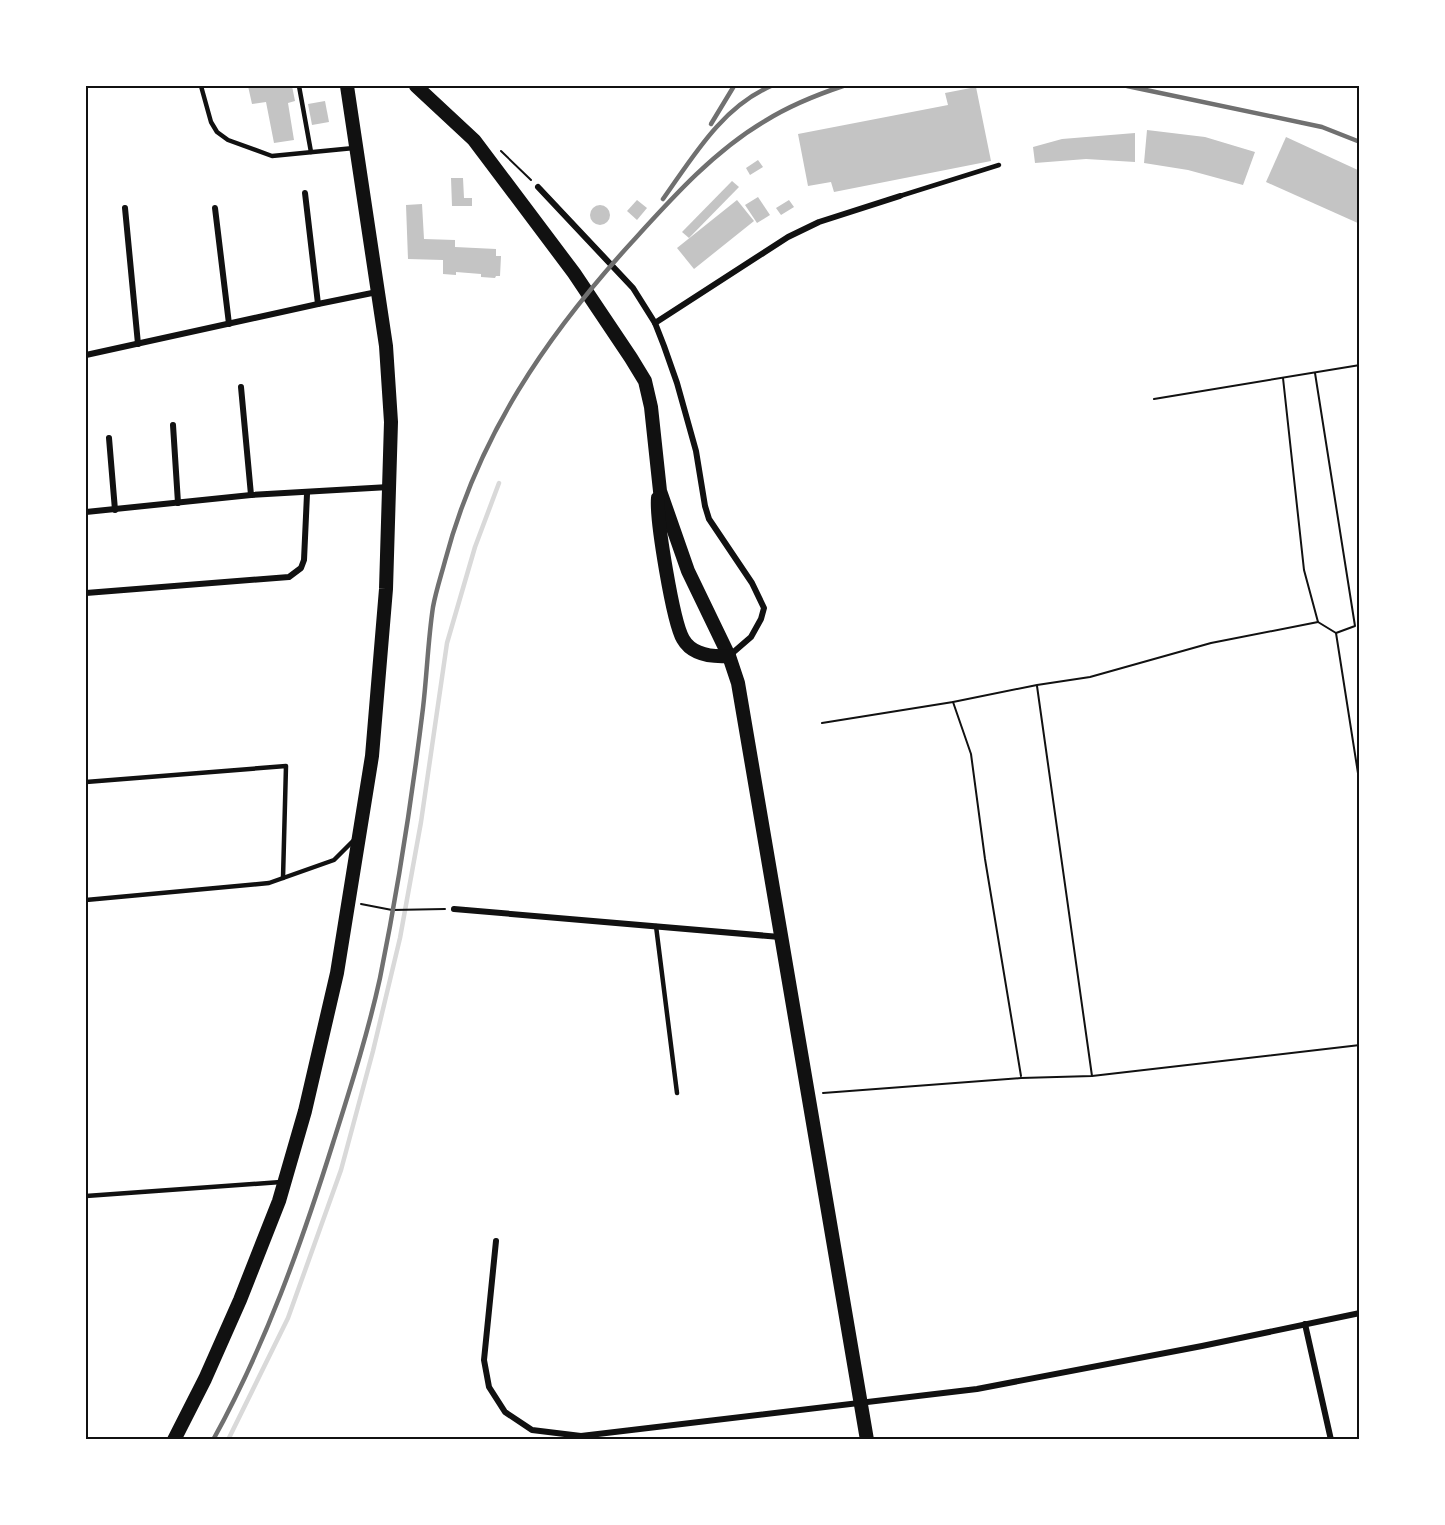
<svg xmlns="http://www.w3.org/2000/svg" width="1445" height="1525" viewBox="0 0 1445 1525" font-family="Raleway,sans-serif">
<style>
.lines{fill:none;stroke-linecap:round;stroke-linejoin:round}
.stream{stroke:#d9d9d9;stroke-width:4.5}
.building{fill:#c4c4c4}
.path{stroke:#111;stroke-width:2}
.service{stroke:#111;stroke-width:4.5}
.minor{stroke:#111;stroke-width:6}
.primary{stroke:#111;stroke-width:14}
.rail{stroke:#707070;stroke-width:4.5}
.neatline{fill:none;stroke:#111;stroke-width:2}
</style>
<rect width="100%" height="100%" fill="#fff"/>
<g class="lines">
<path class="stream" d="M228 1440 288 1318 341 1170 373 1051 400 938 421 822 447 643 475 547 499 483"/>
</g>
<g class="building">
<path d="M248 86H292L295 101 288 103 294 140 274 143 266 102 252 104Z"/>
<path d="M976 87 991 161 834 192 831 182 808 186 798 134 948 105 945 93Z"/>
<path d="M325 101 329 122 312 125 308 104Z"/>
<path d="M1147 130 1205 137 1255 152 1243 185 1188 170 1144 163Z"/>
<path d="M1135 133V162L1086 159 1035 163 1033 147 1062 139Z"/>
<path d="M1286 137 1360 171V224L1266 182Z"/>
<path d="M758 160 763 167 750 175 746 168Z"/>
<path d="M451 178H463L464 198H472V206H452Z"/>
<path d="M732 181 739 187 689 238 682 232Z"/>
<path d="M758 197 770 215 757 223 745 205Z"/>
<path d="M637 200 647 208 637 220 627 211Z"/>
<path d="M737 200 754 221 694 269 677 248Z"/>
<path d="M789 200 794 207 781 215 776 208Z"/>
<path d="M422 204 424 239 455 240V247L496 249V256H501L500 276H496L495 278 481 277V274L456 272V275L443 274V260L408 259 406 205Z"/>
<circle cx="600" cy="215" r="10"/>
</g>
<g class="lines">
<g class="path">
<path d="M501 151 531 180"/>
<path d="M1315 373 1355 626 1336 633"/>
<path d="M1283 378 1304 570 1318 622 1336 633 1360 786"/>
<path d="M1154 399 1360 365"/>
<path d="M1037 686 1092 1076"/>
<path d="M953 702 971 754 985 859 1021 1076"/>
<path d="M822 723 953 702 1037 685 1090 677 1211 643 1318 622"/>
<path d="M361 904 392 910 445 909"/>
<path d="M823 1093 1021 1078 1092 1076 1360 1045"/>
</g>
<g class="service">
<path d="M201 86 211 122 217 132 228 140 272 156 354 148"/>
<path d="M299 86 311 152"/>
<path d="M900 196 999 165"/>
<path d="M86 782 286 766 283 878"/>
<path d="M86 900 269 883 334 860 355 839"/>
<path d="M656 926 677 1093"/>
<path d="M86 1196 281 1182"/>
</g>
<g class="minor">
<path d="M538 187 633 288 655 323 664 346 677 383 696 451 705 506 709 519 752 583 764 608 761 619 751 637 729 656"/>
<path d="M305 193 318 304"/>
<path d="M125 208 138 344"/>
<path d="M215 208 229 324"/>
<path d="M655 323 788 237 819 222 900 196"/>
<path d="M86 355 318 304 377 292"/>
<path d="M241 387 251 495"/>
<path d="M173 425 178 503"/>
<path d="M109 438 115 510"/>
<path d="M86 512 251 495 389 487"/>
<path d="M86 593 289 577 301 568 304 560 307 494"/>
<path d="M454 909 780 937"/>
<path d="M496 1241 484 1360 489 1387 505 1412 532 1430 581 1436 977 1389 1202 1346 1360 1313"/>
<path d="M1305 1324 1331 1440"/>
</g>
<g class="primary">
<path d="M416 86 474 140 574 273 631 358 645 381 651 407 660 491 688 571 729 656 738 683 867 1440"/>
<path d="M658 498C656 519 673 622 683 639 692 655 713 657 729 656"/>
<path d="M174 1440 205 1379 240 1300 279 1201 305 1111 337 973 372 756 386 589 391 422 386 346 347 86"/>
</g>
<g class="rail">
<path d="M1127 86 1322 127 1360 142"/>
<path d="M711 124 734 86"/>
<path d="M663 199C693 157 721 108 771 86"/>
<path d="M213 1440C265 1346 301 1245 333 1143 350 1089 368 1033 380 978 398 889 412 798 423 708 427 674 428 640 433 607 436 591 441 576 445 561 478 436 546 336 632 242 672 198 714 151 765 121 789 106 816 95 843 86"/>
</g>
</g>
<rect width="1445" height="1525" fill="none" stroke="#ffffff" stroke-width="174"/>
<rect x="87" y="87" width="1271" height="1351" class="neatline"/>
</svg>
